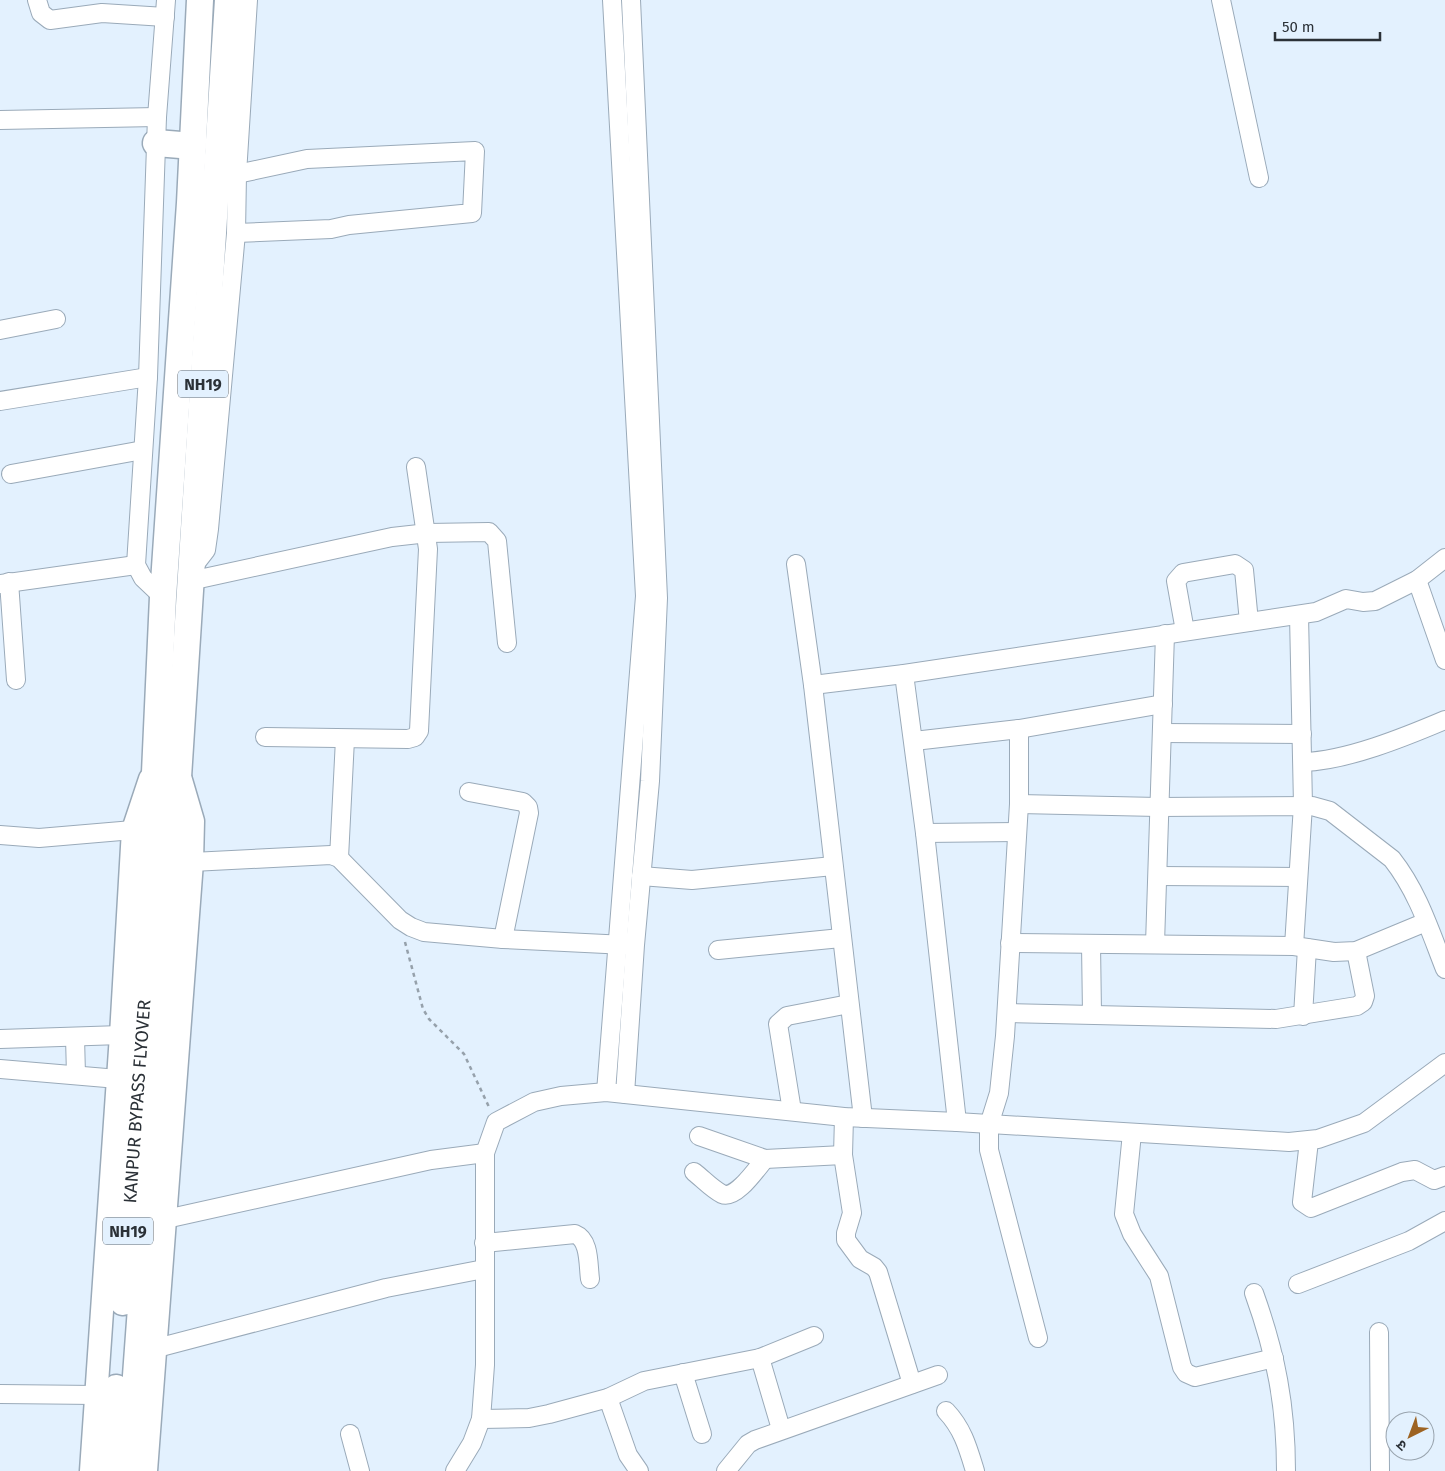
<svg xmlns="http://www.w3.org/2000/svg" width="1445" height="1471" viewBox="0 0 1445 1471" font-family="'Fira Sans','Noto Sans Devanagari',sans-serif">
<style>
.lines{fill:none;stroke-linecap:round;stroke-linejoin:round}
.minor-casing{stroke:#9aaab9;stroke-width:20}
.major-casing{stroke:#9aaab9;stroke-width:25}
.highway-casing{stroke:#9aaab9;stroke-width:29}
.path{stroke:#96a1ab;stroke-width:2.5;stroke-dasharray:4 4;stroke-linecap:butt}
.minor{stroke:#fff;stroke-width:18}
.major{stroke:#fff;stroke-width:22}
.highway{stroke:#fff;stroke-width:26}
.labels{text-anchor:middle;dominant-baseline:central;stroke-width:4;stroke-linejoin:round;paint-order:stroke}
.shield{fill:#e3f1fe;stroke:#626b73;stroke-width:1}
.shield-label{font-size:16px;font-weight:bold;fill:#2b3137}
.street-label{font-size:18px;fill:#2b3137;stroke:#e3f1fe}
</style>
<rect width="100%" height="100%" fill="#e3f1fe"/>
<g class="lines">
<g class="minor-casing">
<g id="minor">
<path d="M37 0 41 13 50 20 102 13 165 17"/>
<path d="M1221 0 1259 178"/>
<path d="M0 120 157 117"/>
<path d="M236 233 331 229 349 225 472 213 475 151 307 159 237 174"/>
<path d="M0 330 56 319"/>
<path d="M0 401 148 377"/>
<path d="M11 474 143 450"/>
<path d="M796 564 813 685 863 1118"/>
<path d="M192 568 206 550 209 529 236 233 237 174 248 0"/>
<path d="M1417 580 1445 660"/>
<path d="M190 581 392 537 428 533 489 532 497 541 507 643"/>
<path d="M9 582 16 680"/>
<path d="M0 584 136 565"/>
<path d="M163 597 143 578 136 565 148 377 157 117 166 0"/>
<path d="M1185 631 1176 581 1183 573 1235 564 1244 570 1249 622"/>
<path d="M904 674 925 833 957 1122"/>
<path d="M813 685 904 674 1316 612 1346 599 1363 602 1375 601 1417 580 1445 558"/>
<path d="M1019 729V804L1005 1036 999 1093 989 1125V1150L1038 1338"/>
<path d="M1163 733 1302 734"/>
<path d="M265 737 408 739 415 737 419 731 428 549 416 467"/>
<path d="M914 741 1019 729 1163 704"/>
<path d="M1303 762C1346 761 1405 737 1445 720"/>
<path d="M469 792 523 802 528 807 529 813 503 939"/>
<path d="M1019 804 1158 807 1312 806 1330 811 1392 859C1418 892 1430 931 1445 969"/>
<path d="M925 833 1017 832"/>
<path d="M0 835 39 838 133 830"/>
<path d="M339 858 345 739"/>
<path d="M192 862 331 855 339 858 400 920 411 927 424 932 503 939 626 945"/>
<path d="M641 876 692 880 833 866"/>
<path d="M1158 876 1297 877"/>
<path d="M1010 943 1294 946 1334 952 1356 951 1426 922"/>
<path d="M1091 944 1092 1014"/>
<path d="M1155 944 1165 634"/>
<path d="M1294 946 1303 805 1299 615"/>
<path d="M718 950 841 938"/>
<path d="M1007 1013 1276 1019 1357 1006 1363 1002 1365 996 1356 951"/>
<path d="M1303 1016 1307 948"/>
<path d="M75 1037 76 1075"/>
<path d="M0 1039 121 1035"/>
<path d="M0 1069 118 1079"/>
<path d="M606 1092 645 596 612 0"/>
<path d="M625 1094 635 945 650 781 658 598 631 0"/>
<path d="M792 1111 778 1024 787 1016 849 1004"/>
<path d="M844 1117 843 1155 852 1213 846 1233V1240L860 1259 874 1267 878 1272 912 1384"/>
<path d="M1132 1133 1124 1214 1132 1234 1159 1276 1182 1367 1186 1373 1195 1377 1274 1358"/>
<path d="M699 1136 765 1159 843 1155"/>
<path d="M1309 1141 1302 1202 1311 1208 1402 1172 1415 1170 1434 1180 1445 1176"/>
<path d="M694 1172C703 1179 712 1189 722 1194 736 1200 757 1168 765 1159"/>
<path d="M166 1219 431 1160 485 1153"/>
<path d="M484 1243 575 1234C590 1240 588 1264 590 1279"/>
<path d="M1298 1284 1409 1241 1445 1221"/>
<path d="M1254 1293C1276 1354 1286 1406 1286 1471"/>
<path d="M1379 1332 1380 1471"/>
<path d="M157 1348 386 1288 484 1269"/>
<path d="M760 1358 781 1429"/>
<path d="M683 1373 702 1434"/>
<path d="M0 1394 96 1395"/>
<path d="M608 1398 628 1455 639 1471"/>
<path d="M946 1411C963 1429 968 1448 975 1471"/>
<path d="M481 1419 529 1418 549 1414 608 1398 644 1381 760 1358 814 1336"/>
<path d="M350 1434 360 1471"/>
<path d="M455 1471 472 1443 481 1419 485 1365V1153L496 1122 534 1102 561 1096 606 1092 844 1117 957 1122 1289 1142 1318 1139 1364 1123 1445 1063"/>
<path d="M726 1471 748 1444 755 1440 938 1375"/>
</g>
</g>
<g class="major-casing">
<g id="major">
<path d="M91 1471 121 1035 133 830 150 779"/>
<path d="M146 1471 192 862 193 821 181 780"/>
</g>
</g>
<g class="highway-casing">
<g id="highway">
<path d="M156 143 193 146"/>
<path id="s1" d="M123 1302 145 992 163 597 190 203 200 0"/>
<path d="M110 1471 116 1388"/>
<path d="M129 1471 164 995 228 0"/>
</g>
</g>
<path class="path" d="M405 942 423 1009 429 1019 464 1054 489 1107"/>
<use href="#minor" class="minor"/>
<use href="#major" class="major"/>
<use href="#highway" class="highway"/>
</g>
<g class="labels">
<g class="shield">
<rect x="178" y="370.5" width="50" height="27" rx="4"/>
<rect x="103" y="1217.5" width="50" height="27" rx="4"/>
</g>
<g class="shield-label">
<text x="203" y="384">NH19</text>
<text x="128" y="1231">NH19</text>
</g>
<g class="street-label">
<text stroke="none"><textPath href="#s1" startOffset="201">KANPUR BYPASS FLYOVER</textPath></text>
</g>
</g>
<g transform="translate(1410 1436) rotate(222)"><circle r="24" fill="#e3f1fe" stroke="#99a4ae"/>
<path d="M0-4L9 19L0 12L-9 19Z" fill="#9d6322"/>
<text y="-8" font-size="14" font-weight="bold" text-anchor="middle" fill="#2b3137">उ</text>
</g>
<path d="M1275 32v8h105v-8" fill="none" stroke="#2b3137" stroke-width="2.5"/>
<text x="1282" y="32" font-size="15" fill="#2b3137" stroke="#e3f1fe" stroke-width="4" paint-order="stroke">50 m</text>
</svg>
